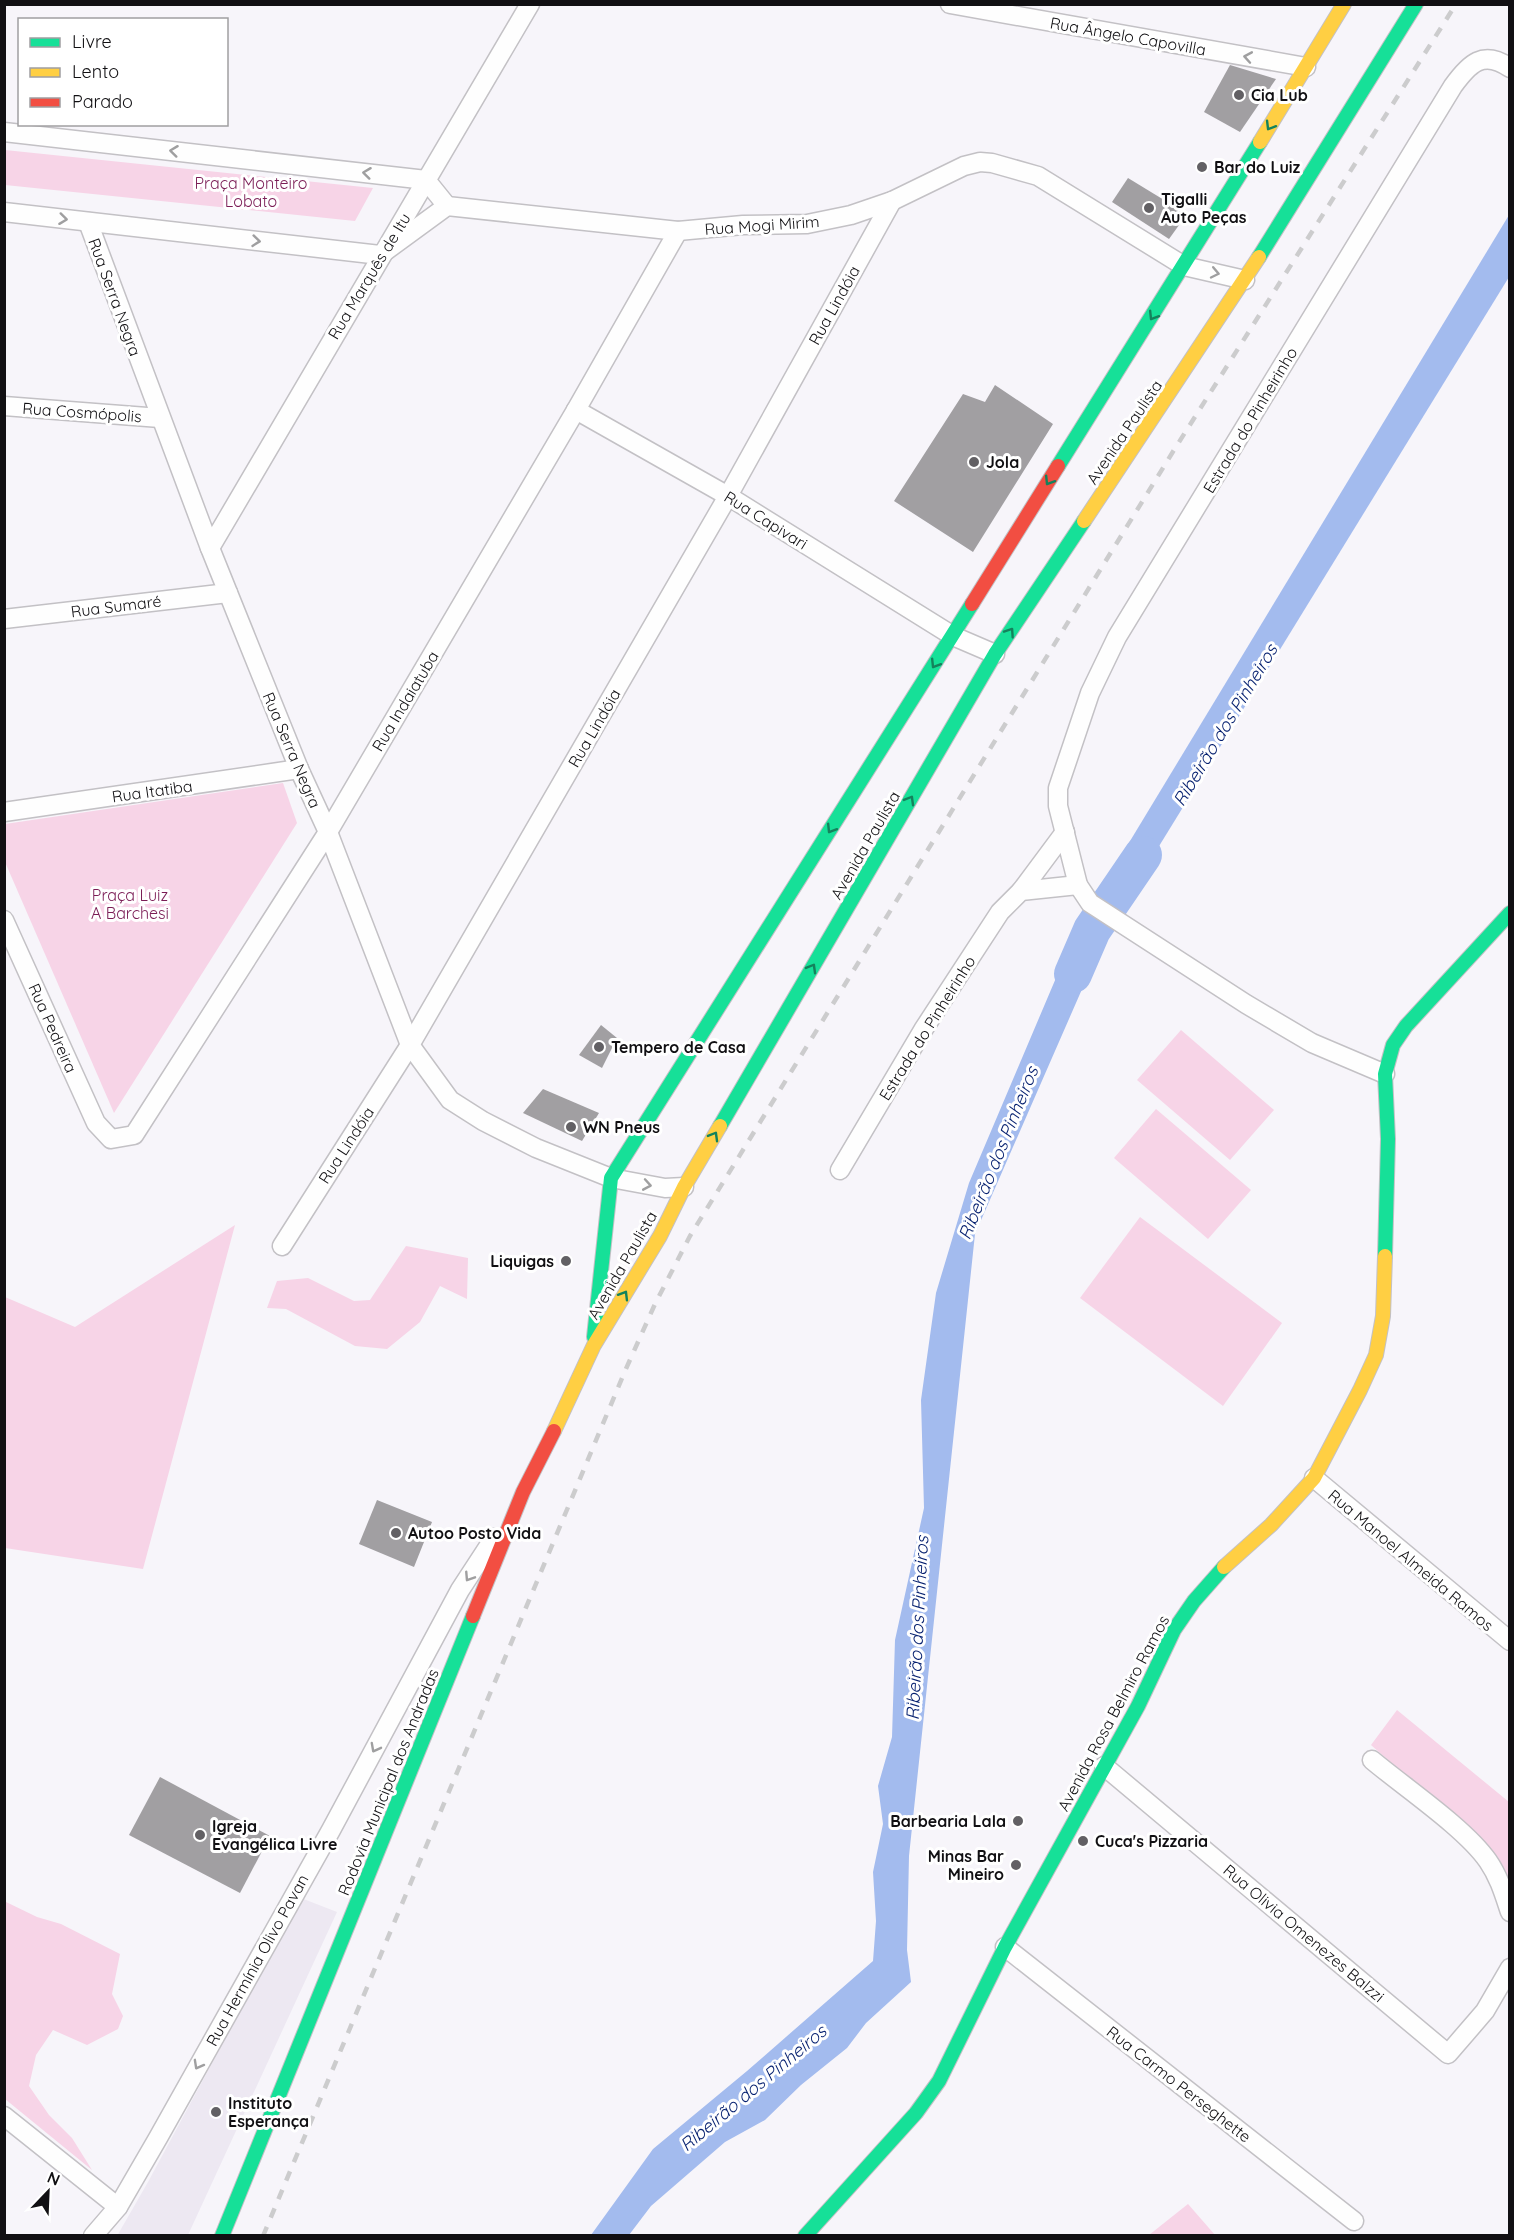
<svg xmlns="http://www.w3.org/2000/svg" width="1514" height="2240" viewBox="0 0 1514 2240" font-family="Quicksand,sans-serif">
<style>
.built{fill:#ede8f2}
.green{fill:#f7d4e7}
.water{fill:#a3bbee}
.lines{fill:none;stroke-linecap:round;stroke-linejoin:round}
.river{stroke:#a3bbee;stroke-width:38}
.building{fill:#a19fa2}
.street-casing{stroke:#c3c1c5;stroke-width:21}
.fast-casing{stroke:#c3c1c5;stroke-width:16}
.slow-casing{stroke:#c3c1c5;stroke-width:16}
.jam-casing{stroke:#c3c1c5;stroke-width:16}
.street{stroke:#fefefe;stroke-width:18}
.fast{stroke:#16e098;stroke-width:14}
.slow{stroke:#ffcf43;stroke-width:14}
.jam{stroke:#f24e42;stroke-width:14}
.rail{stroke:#cccccd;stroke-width:4.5;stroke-dasharray:10 10;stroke-linecap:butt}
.oneway{stroke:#9f9fa0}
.oneway2{stroke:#14825c}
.poi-dot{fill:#626064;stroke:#fff;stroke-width:2}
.labels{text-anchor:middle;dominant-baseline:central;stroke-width:6;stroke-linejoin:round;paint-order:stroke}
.street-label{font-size:16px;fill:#111013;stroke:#fff}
.poi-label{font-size:16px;font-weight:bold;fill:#111013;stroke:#fff;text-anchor:start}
.park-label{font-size:16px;fill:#7b1d56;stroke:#fff}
.water-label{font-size:18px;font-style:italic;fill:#041f6f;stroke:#fff}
</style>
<rect width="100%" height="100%" fill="#f7f5fa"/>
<path class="built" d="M301 1898 337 1912 188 2235 117 2236 148 2182Z"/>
<g class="green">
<path d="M5 150 373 188 355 221 5 185Z"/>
<path d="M283 783 297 823 114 1113 5 862V824Z"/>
<path d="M1181 1030 1274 1110 1230 1160 1137 1080Z"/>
<path d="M1156 1109 1251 1190 1208 1239 1114 1158Z"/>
<path d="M1140 1217 1282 1323 1223 1406 1080 1298Z"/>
<path d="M235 1225 143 1569 5 1548V1297L75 1327Z"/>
<path d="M406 1246 468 1258 467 1299 440 1286 420 1322 387 1349 355 1346 286 1309 267 1308 277 1281 308 1278 354 1301 370 1300Z"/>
<path d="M1397 1710 1509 1802V1886L1497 1856 1371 1745Z"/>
<path d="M4 1901 37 1917 61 1924 120 1954 112 1994 123 2016 118 2029 87 2045 53 2030 36 2055 29 2086 49 2115 72 2138 92 2170 5 2099Z"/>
<path d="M1188 2204 1215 2235H1149Z"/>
</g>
<g class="water">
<path d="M1509 215V277L1121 908 1104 884Z"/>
<path d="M1081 919 1107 932 975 1234 909 1856 907 1950 911 1982 866 2023 847 2048 801 2085 765 2120 725 2142 651 2206 629 2235H591L653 2149 747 2071 873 1961 876 1921 873 1872 883 1824 878 1786 892 1737 895 1640 924 1508 921 1400 936 1293 969 1183Z"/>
</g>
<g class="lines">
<path class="river" d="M1073 974 1092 930 1143 855"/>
</g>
<g class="building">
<path d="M1230 65 1276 79 1240 132 1204 112Z"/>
<path d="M1128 178 1187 214 1169 239 1112 202Z"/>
<path d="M995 385 1053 424 973 552 894 501 963 394 985 402Z"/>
<path d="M601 1025 617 1038 602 1068 579 1055Z"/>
<path d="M543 1089 599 1113 582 1141 523 1113Z"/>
<path d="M377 1500 432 1522 414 1567 359 1544Z"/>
<path d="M160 1777 270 1836 240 1893 129 1835Z"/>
</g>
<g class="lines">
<g class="street-casing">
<g id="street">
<path d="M950 4 1306 67"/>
<path d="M4 132 426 180 447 206"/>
<path d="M4 212 380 255 447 206 678 231 743 225 807 224 851 215 892 201 964 166 980 162 992 163 1038 176 1184 266 1245 280"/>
<path d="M88 222 210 548 299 769 328 832 410 1045 450 1100 483 1121 536 1148 611 1178 665 1188 684 1187"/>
<path d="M4 406 160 418"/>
<path d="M576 410 728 496 953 636 995 654"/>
<path d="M210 548 530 4"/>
<path d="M4 619 228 593"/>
<path d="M4 812 299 769"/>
<path d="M1021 891 1065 832"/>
<path d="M4 920 96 1123 111 1139 134 1135 328 832 576 410 678 231"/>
<path d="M1385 1074 1312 1043 1246 1004 1090 903 1078 885 1058 806V788L1090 693 1117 637 1453 86C1469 64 1483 49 1510 68"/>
<path d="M840 1170 923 1030 1000 912 1021 891 1078 885"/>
<path d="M282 1246 410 1045 728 496 892 201"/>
<path d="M1314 1478 1510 1641"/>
<path d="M1372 1760C1404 1787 1465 1828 1488 1861 1499 1877 1504 1894 1510 1912"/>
<path d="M1104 1766 1448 2054 1485 2011 1510 1968"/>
<path d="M1005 1947 1354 2221"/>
<path d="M4 2116 118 2207"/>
<path d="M93 2236 118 2207 158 2138 331 1830 460 1590 494 1538"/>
</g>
</g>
<g class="fast-casing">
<g id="fast">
<path d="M1259 257 1416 4"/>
<path d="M1058 466 1260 142"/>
<path d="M720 1126 995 654 1084 521"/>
<path d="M1385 1256 1388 1139 1385 1074 1393 1045 1406 1026 1510 913"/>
<path d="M594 1337 611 1178 972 604"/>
<path d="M222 2236 473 1616"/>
<path d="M805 2236 916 2113 939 2081 1005 1947 1138 1706 1174 1630 1194 1601 1224 1567"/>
</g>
</g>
<g class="slow-casing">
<g id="slow">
<path d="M1260 142 1344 4"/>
<path d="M1084 521 1259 257"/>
<path d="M554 1431 594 1345 660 1236 684 1187 720 1126"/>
<path d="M1224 1567 1271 1525 1314 1478 1360 1390 1376 1355 1383 1316 1385 1256"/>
</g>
</g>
<g class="jam-casing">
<g id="jam">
<path d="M972 604 1058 466"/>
<path d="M473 1616 523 1492 554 1431"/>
</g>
</g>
<use href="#street" class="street"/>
<use href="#fast" class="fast"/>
<use href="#slow" class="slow"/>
<use href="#jam" class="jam"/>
<path class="rail" d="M263 2236 625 1371 655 1304 690 1236 1174 450 1456 4"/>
</g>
<defs><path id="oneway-chevron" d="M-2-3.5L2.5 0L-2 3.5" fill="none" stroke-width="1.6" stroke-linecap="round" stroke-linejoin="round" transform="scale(1.5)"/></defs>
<g class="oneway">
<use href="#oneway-chevron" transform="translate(1248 57) rotate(-170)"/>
<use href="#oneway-chevron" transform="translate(174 151) rotate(-173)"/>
<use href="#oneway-chevron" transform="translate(367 173) rotate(-173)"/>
<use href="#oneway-chevron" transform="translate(63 219) rotate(7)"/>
<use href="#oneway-chevron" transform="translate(256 241) rotate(6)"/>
<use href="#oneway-chevron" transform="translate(1215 273) rotate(12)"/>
<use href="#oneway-chevron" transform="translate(647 1185) rotate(10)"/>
<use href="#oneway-chevron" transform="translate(469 1577) rotate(123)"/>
<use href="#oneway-chevron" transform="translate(375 1748) rotate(118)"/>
<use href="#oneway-chevron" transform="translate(198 2065) rotate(119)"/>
</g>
<g class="oneway2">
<use href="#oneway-chevron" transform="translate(1270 126) rotate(121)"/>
<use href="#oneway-chevron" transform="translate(1153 316) rotate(122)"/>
<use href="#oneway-chevron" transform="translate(1049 481) rotate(122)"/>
<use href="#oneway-chevron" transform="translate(1010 632) rotate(-56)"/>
<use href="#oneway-chevron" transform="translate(935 664) rotate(122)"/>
<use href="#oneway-chevron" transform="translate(910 800) rotate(-60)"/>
<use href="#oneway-chevron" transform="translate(831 829) rotate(122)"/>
<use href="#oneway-chevron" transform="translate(812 968) rotate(-60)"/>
<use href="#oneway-chevron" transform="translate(714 1136) rotate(-60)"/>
<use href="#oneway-chevron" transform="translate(624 1295) rotate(-59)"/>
</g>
<g class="poi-dot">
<circle cx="1239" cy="95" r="6"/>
<circle cx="1202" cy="167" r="6"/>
<circle cx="1149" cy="208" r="6"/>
<circle cx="974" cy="462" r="6"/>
<circle cx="599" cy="1047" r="6"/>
<circle cx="571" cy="1127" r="6"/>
<circle cx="566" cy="1261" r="6"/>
<circle cx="396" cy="1533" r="6"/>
<circle cx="1018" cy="1821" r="6"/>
<circle cx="200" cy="1835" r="6"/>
<circle cx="1083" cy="1841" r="6"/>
<circle cx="1016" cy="1865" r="6"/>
<circle cx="216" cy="2112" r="6"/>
</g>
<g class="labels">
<g class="street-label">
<text transform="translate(1128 36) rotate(10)">Rua Ângelo Capovilla</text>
<text transform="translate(762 225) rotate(-4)">Rua Mogi Mirim</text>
<text transform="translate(369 276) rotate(-59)">Rua Marquês de Itu</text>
<text transform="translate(115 297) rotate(70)">Rua Serra Negra</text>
<text transform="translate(834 305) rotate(-61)">Rua Lindóia</text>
<text transform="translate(82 412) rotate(4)">Rua Cosmópolis</text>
<text transform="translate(1250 420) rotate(-59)">Estrada do Pinheirinho</text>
<text transform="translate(1124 432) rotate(-56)">Avenida Paulista</text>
<text transform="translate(766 520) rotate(32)">Rua Capivari</text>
<text transform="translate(116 606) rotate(-7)">Rua Sumaré</text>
<text transform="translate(405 701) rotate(-59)">Rua Indaiatuba</text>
<text transform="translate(594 728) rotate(-60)">Rua Lindóia</text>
<text transform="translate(292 750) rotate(67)">Rua Serra Negra</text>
<text transform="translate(152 791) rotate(-8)">Rua Itatiba</text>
<text transform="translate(865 845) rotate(-60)">Avenida Paulista</text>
<text transform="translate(53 1028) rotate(66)">Rua Pedreira</text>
<text transform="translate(927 1028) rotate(-58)">Estrada do Pinheirinho</text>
<text transform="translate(346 1145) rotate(-57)">Rua Lindóia</text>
<text transform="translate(622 1265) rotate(-60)">Avenida Paulista</text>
<text transform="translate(1411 1560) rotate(40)">Rua Manoel Almeida Ramos</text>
<text transform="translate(1113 1713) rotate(-62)">Avenida Rosa Belmiro Ramos</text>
<text transform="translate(388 1782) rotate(-68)">Rodovia Municipal dos Andradas</text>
<text transform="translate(1304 1933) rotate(40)">Rua Olivia Omenezes Balzzi</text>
<text transform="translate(257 1960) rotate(-61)">Rua Hermínia Olivo Pavan</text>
<text transform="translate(1179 2084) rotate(38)">Rua Carmo Perseghette</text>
</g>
<g class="poi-label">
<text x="1251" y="95">Cia Lub</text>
<text x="1214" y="167">Bar do Luiz</text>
<text x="1161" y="199">Tigalli<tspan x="1161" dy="18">Auto Peças</tspan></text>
<text x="986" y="462">Jola</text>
<text x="611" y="1047">Tempero de Casa</text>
<text x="583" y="1127">WN Pneus</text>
<text x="554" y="1261" text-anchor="end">Liquigas</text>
<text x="408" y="1533">Autoo Posto Vida</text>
<text x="1006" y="1821" text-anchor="end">Barbearia Lala</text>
<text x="212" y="1826">Igreja<tspan x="212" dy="18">Evangélica Livre</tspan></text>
<text x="1095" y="1841">Cuca's Pizzaria</text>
<text x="1004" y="1856" text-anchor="end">Minas Bar<tspan x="1004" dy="18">Mineiro</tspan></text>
<text x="228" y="2103">Instituto<tspan x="228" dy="18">Esperança</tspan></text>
</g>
<g class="park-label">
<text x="251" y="183">Praça Monteiro<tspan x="251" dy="18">Lobato</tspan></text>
<text x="130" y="895">Praça Luiz<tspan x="130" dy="18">A Barchesi</tspan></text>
</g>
<g class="water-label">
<text transform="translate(1225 725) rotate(-59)">Ribeirão dos Pinheiros</text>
<text transform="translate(998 1153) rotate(-68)">Ribeirão dos Pinheiros</text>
<text transform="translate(917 1628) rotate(-87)">Ribeirão dos Pinheiros</text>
<text transform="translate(753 2088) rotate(-40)">Ribeirão dos Pinheiros</text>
</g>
</g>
<rect width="1514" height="2240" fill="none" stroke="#111013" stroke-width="12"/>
<rect x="18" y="18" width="210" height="108" fill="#ffffff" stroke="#a09fa1" stroke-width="1.5"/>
<rect x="30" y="38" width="30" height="9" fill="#16e098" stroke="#a09fa1" stroke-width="1.5"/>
<text x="72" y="48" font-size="18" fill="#111013">Livre</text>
<rect x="30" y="68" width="30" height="9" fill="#ffcf43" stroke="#a09fa1" stroke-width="1.5"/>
<text x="72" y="78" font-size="18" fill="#111013">Lento</text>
<rect x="30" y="98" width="30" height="9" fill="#f24e42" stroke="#a09fa1" stroke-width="1.5"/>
<text x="72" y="108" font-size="18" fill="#111013">Parado</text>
<g transform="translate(48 2192) rotate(23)" stroke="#ffffff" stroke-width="4.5" paint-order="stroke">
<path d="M0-4.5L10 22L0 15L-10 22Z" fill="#111013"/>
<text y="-9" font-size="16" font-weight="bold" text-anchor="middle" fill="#111013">N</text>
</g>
</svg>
